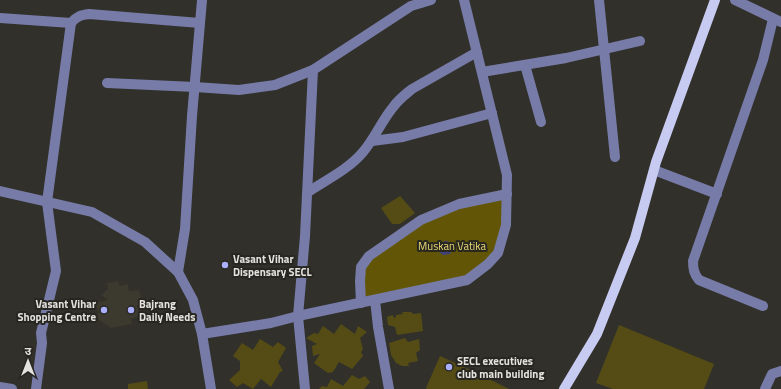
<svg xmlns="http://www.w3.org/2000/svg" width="781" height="389" viewBox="0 0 781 389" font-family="'Titillium Web','Noto Sans Devanagari',sans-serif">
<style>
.built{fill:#3c3a2e}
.green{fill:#625606}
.water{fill:#404178}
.building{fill:#554c15}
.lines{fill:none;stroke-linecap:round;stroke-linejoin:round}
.minor{stroke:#777ba8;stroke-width:10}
.major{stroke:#c8cbf1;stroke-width:10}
.poi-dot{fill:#aab0fb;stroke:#272620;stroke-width:1.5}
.labels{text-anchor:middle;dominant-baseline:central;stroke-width:4;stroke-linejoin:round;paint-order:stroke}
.park-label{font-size:11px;fill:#ebd975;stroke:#272620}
.poi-label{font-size:11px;font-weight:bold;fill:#e3e2df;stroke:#272620;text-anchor:start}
</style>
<rect width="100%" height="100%" fill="#31302a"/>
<path class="built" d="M118 281 120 286 128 284 129 291 139 290 143 304 137 306 139 311 137 317 131 319 132 324 111 328 99 320 97 314 99 313 95 303 108 300 101 295 108 289 107 283Z"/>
<path class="green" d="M506 195 498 253 477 273 361 303V267L421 220Z"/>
<path class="water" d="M447 241 454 245 450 254 443 255 438 251C438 245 440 241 447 241Z"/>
<g class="building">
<path d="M400 196 415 213 400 224H392L381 208Z"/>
<path d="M402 312H411L413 314 421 313 423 331 397 335 395 327 388 325 387 317 393 315 394 318 396 317V315L403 314Z"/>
<path d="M341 324 355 334 358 326 367 332 360 338 363 349 361 352 363 356 352 369 339 362 333 372 328 373 314 363 320 354 313 356 312 346 317 344 306 338 314 333 318 334 323 326 334 334Z"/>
<path d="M619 325 714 364 704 389H613L596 383Z"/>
<path d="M405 338 408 342 419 339 420 350 416 353 418 361 408 363 409 366H402L396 363 391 355 389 343Z"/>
<path d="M260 339 273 347 278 342 286 348 278 362 283 371 280 372 271 387 261 379 253 389 243 383 237 387 229 380 240 370V361L233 356 242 343 253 350Z"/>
<path d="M440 356 481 375 509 389H427L426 388Z"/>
<path d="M352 375 359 379 365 376 370 382 364 389H319L322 386 327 387 331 379 343 386Z"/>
<path d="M147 381 148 389H128V384Z"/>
</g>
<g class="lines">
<g class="minor">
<path d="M599 0 615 157"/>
<path d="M735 0 781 22"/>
<path d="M0 18 71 23"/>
<path d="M525 65 541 122"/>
<path d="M482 72 566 58 640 41"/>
<path d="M107 83 195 87 239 90 275 85 313 70 411 6 431 0"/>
<path d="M372 141 403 137 492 113"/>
<path d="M654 170 717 194"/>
<path d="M0 191 92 212 145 242 178 272 193 300 202 334 211 389"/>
<path d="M308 192C326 180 349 169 363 152 375 138 382 120 394 106 399 99 406 94 412 89L477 52"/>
<path d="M178 272 185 229 192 116 202 0"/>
<path d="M375 300 378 327 389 389"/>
<path d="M361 303 360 281 361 267 369 256 421 220 459 204 507 194"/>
<path d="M763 306 699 280C694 274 693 269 693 261L763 60 773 19"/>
<path d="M202 334 271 323 298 316 467 280 488 264 498 253 506 225 507 175 464 0"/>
<path d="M0 387 12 389"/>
<path d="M36 389 42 343 41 333 56 271 47 202 71 23C77 16 81 15 89 14L200 23"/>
<path d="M305 389 298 316 305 236 313 70"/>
<path d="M765 389 772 374 781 371"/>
</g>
<path class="major" d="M564 389 597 334 635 238 656 162 715 0"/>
</g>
<g class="poi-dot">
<circle cx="225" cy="265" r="4"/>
<circle cx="104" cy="310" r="4"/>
<circle cx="131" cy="310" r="4"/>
<circle cx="449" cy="367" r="4"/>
</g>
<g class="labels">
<g class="park-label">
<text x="452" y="246">Muskan Vatika</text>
</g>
<g class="poi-label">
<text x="233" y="259">Vasant Vihar<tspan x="233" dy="13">Dispensary SECL</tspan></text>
<text x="96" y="304" text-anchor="end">Vasant Vihar<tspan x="96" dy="13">Shopping Centre</tspan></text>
<text x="139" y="304">Bajrang<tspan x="139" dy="13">Daily Needs</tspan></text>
<text x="457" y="361">SECL executives<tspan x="457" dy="13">club main building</tspan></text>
</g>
</g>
<g transform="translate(28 361)" stroke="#272620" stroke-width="3" paint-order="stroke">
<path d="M0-3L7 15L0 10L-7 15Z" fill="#e3e2df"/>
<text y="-6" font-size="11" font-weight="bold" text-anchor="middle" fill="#e3e2df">उ</text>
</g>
</svg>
